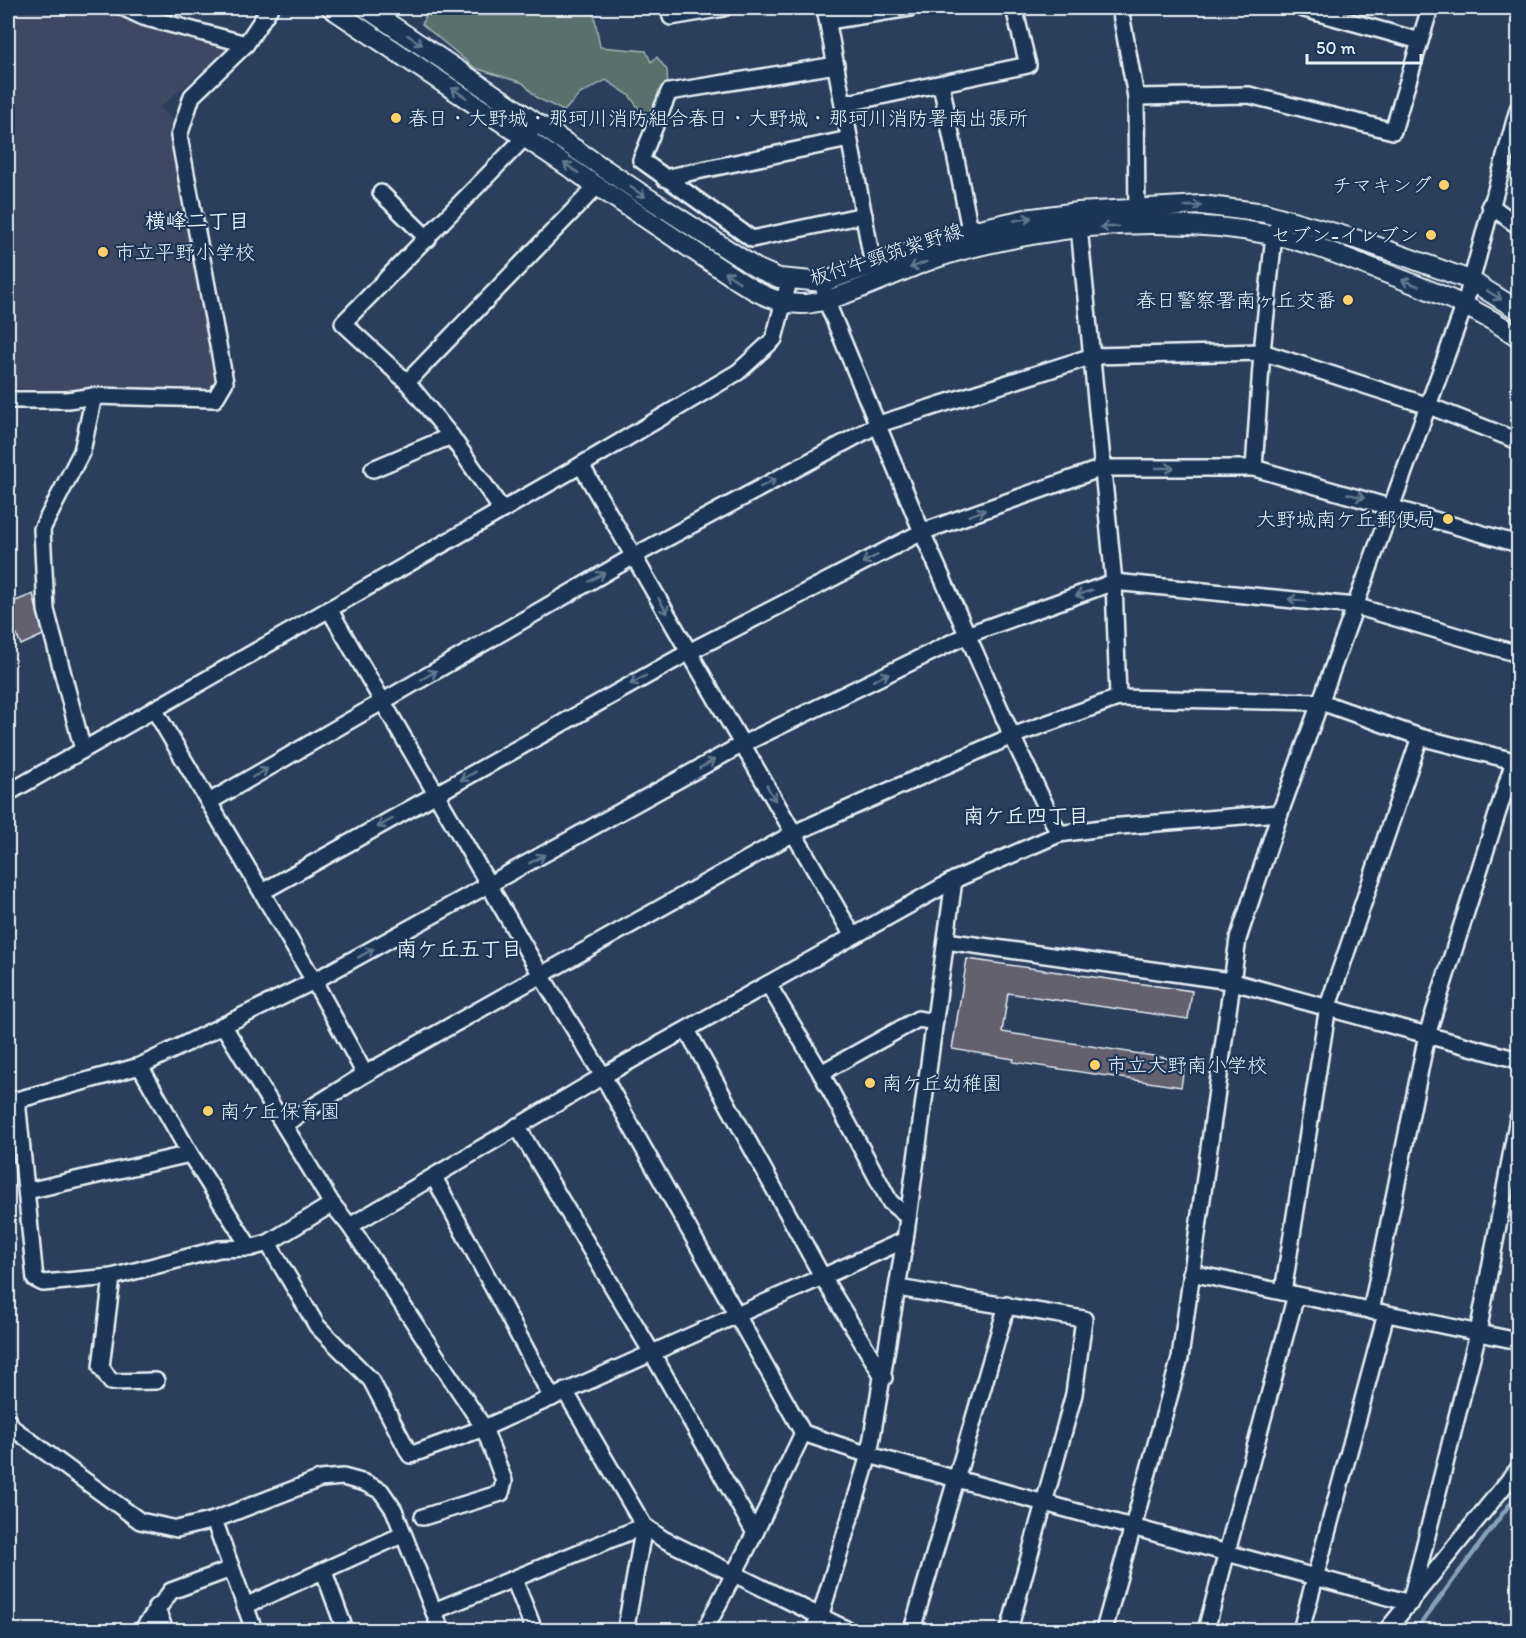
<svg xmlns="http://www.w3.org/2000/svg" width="1526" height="1638" viewBox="0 0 1526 1638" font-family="Itim,'Klee One',sans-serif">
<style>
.built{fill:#3c4862}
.green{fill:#5a706c;stroke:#a1b0b2;stroke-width:1.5}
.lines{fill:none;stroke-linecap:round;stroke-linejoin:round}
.stream{stroke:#87a2b8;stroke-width:4.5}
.building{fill:#63606f;stroke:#e8f1f8;stroke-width:1.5}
.minor-casing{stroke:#e8f1f8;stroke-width:20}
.major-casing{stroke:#e8f1f8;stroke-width:22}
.minor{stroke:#1d3557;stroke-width:15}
.major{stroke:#1d3557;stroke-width:18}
.oneway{stroke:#64778f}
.poi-dot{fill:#ffd166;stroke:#1d3557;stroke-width:2}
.labels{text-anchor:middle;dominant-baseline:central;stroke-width:4.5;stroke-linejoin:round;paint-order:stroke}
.poi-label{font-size:20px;fill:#e8f1f8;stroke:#1d3557;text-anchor:start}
.street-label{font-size:20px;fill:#e8f1f8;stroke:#1d3557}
.neighbourhood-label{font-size:21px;font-weight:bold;fill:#e8f1f8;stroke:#1d3557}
</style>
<rect width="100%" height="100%" fill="#2b3e5c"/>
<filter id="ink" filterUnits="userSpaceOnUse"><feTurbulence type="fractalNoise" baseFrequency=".0167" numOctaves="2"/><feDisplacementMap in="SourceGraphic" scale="12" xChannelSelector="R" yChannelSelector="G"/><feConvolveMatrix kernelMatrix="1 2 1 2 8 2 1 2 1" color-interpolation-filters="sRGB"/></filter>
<g filter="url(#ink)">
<path class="built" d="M8 8H106L141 25 227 50 160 107 176 125 220 378 209 392 112 387 66 391 8 388Z"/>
<path class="green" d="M429 8H593L600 47 646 51 651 62 657 57 667 70 669 107 655 104 645 117 629 95 606 80 580 94 564 111 537 98 523 83 475 68 422 24Z"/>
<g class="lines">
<path class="stream" d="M1416 1630 1518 1493"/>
</g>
<g class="building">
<path d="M33 594 43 635 21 645 8 614V604Z"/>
<path d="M967 959 1192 991 1188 1019 1008 993 1002 1032 1185 1061 1181 1087 1013 1062 1014 1059 952 1049Z"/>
</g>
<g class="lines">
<g class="minor-casing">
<g id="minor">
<path d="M124 8 143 17 246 44"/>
<path d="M669 8 671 17 724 8"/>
<path d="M825 8 873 265"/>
<path d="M1120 8 1136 97 1137 219"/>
<path d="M1301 8 1420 41"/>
<path d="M828 21 910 8"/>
<path d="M836 65 669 92 641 160 752 239 864 215"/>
<path d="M941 84 972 240"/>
<path d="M1136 97 1249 95 1393 131 1430 8"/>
<path d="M843 104 1028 65 1014 8"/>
<path d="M664 178 849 139"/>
<path d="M381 193 428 239"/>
<path d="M1490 205 1518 226"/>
<path d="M1078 217 1114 582 1118 698"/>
<path d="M824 289 826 300 922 532 1012 736 1059 834"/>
<path d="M407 382 597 186"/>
<path d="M8 400H68L94 396 215 399 225 382 179 136 192 96 246 44 270 8"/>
<path d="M451 436 407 382 343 323 532 130"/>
<path d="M581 465 853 936"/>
<path d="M1254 468 1262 352 1274 235 1282 217"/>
<path d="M373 469 451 436 502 510"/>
<path d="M329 609 541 975 603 1076 803 1433 869 1455 1410 1603"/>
<path d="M154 709 314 981 365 1074 794 833 1012 736 1118 698 1321 702 1420 737 1518 762"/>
<path d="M83 750 46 610 42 529 82 451 94 396"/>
<path d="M8 793 581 465 738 372 774 339 789 281"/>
<path d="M209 802 634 556 879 424 1093 356 1262 352 1429 406 1518 441"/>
<path d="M262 892 689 652 922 532 1102 468H1254L1518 544"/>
<path d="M946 941 1230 981 1518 1060"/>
<path d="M768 984 821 1073 890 1202 908 1217"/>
<path d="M223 1025 332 1204 350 1226 484 1428 504 1481 501 1493 423 1517"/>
<path d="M687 1030 822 1276 884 1378"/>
<path d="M140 1066 190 1154 250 1248"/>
<path d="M821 1073 918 1019 934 1022"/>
<path d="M8 1100H17L140 1066 314 981 743 744 969 634 1114 582 1355 606 1518 654"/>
<path d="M17 1100 35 1279 43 1283 112 1277 219 1249 250 1248 268 1243 317 1326 371 1380 410 1455 484 1428 905 1240 954 880"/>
<path d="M285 1124 365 1074"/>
<path d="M517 1126 652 1353 755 1533"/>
<path d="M434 1177 552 1398"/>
<path d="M27 1191 190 1154"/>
<path d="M350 1226 603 1076 954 880 1059 834 1109 827 1280 813"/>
<path d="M268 1243 332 1204"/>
<path d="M1191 1273 1518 1341"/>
<path d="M112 1277 101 1367 111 1382 156 1381"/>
<path d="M898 1288 1084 1319 1074 1394 1009 1630"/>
<path d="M1283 1292 1328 1006 1420 737"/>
<path d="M1371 1311 1427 1035 1514 761"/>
<path d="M565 1391 644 1526 663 1539 848 1630"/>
<path d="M8 1421 14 1429 140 1521 177 1529 214 1520 320 1479 343 1477 365 1483 381 1491 394 1510 441 1630"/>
<path d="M214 1520 254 1630"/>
<path d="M324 1572 345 1630"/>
<path d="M514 1579 534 1630"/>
<path d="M1410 1603 1478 1333 1518 1118"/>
<path d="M245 1606 402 1535"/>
<path d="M156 1607 165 1630"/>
<path d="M434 1611 644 1526"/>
<path d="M142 1630 171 1591 231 1569"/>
<path d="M628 1630 627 1621 644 1526"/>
<path d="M705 1630 755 1533 803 1433"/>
<path d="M813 1630 820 1617 869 1455 905 1240"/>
<path d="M912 1630 1007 1305"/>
<path d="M1104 1630 1180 1358 1238 939 1280 813 1465 304 1518 109"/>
<path d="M1206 1630 1296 1295"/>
<path d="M1301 1630 1386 1314"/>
<path d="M1387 1630 1518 1469"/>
</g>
</g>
<g class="major-casing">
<g id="major">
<path d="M331 8 739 281C759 294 778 304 802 304 833 304 899 271 931 260 963 248 999 241 1032 235 1110 221 1194 220 1272 235 1312 242 1358 263 1396 277 1440 294 1480 310 1518 337"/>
<path d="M366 8 639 192 756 268 779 278 823 282 970 231 1025 219 1078 212 1201 205 1265 213 1362 241 1470 280 1518 310"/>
</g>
</g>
<use href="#minor" class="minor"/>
<use href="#major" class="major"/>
</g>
<defs><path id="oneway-shaft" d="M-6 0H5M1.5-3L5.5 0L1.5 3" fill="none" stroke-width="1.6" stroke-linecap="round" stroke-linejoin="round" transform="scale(1.5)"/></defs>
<g class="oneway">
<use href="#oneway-shaft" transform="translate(415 40) rotate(34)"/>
<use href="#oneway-shaft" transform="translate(459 93) rotate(-146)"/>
<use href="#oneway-shaft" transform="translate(571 168) rotate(-146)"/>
<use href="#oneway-shaft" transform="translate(638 192) rotate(34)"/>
<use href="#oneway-shaft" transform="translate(1193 206) rotate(-2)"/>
<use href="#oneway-shaft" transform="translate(1023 219) rotate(-10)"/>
<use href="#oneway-shaft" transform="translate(1109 227) rotate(178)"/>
<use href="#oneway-shaft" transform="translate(918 265) rotate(159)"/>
<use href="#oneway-shaft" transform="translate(732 277) rotate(-147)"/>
<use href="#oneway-shaft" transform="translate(1410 283) rotate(-159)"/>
<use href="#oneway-shaft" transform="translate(1494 295) rotate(32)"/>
<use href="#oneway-shaft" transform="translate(1165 468)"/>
<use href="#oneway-shaft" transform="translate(768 483) rotate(-28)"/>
<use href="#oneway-shaft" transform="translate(1356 496) rotate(15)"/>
<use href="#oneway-shaft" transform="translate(977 513) rotate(-20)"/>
<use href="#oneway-shaft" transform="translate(870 559) rotate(153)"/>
<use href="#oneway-shaft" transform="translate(597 577) rotate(-30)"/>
<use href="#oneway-shaft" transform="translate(1084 593) rotate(160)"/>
<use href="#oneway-shaft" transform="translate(1297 600) rotate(-174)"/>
<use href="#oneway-shaft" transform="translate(663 606) rotate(60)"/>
<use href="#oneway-shaft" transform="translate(429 675) rotate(-30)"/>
<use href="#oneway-shaft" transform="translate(881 677) rotate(-26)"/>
<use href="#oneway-shaft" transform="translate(638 680) rotate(151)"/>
<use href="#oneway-shaft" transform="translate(707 764) rotate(-29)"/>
<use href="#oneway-shaft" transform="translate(260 773) rotate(-30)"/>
<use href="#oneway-shaft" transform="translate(468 776) rotate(151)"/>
<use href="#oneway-shaft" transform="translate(771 793) rotate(60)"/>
<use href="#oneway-shaft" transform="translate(385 823) rotate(151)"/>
<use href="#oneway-shaft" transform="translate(537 859) rotate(-29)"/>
<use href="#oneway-shaft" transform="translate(366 953) rotate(-29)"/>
</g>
</g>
<g class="poi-dot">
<circle cx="396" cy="118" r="6"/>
<circle cx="1444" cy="185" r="6"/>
<circle cx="1431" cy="235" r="6"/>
<circle cx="103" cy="252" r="6"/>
<circle cx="1348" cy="300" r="6"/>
<circle cx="1448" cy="519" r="6"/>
<circle cx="1095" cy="1065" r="6"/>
<circle cx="870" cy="1083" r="6"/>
<circle cx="208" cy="1111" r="6"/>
</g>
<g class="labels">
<g class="poi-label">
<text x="408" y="118">春日・大野城・那珂川消防組合春日・大野城・那珂川消防署南出張所</text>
<text x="1432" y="185" text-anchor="end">チマキング</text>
<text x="1419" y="235" text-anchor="end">セブン-イレブン</text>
<text x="115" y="252">市立平野小学校</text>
<text x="1336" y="300" text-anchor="end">春日警察署南ヶ丘交番</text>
<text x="1436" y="519" text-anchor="end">大野城南ケ丘郵便局</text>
<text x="1107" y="1065">市立大野南小学校</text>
<text x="882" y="1083">南ケ丘幼稚園</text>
<text x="220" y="1111">南ケ丘保育園</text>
</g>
<g class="street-label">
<text transform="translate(886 254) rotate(-18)">板付牛頸筑紫野線</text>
</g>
<g class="neighbourhood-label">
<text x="197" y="220">横峰二丁目</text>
<text x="1026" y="815">南ケ丘四丁目</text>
<text x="459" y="948">南ケ丘五丁目</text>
</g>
</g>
<rect width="1526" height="1638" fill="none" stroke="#1d3557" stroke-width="30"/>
<rect x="15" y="15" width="1496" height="1608" fill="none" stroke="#e8f1f8" stroke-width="2" filter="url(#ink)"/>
<path d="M1307 54v9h114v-9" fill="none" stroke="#e8f1f8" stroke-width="3"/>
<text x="1316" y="54" font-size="18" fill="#e8f1f8" stroke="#1d3557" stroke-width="4.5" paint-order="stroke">50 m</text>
</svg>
